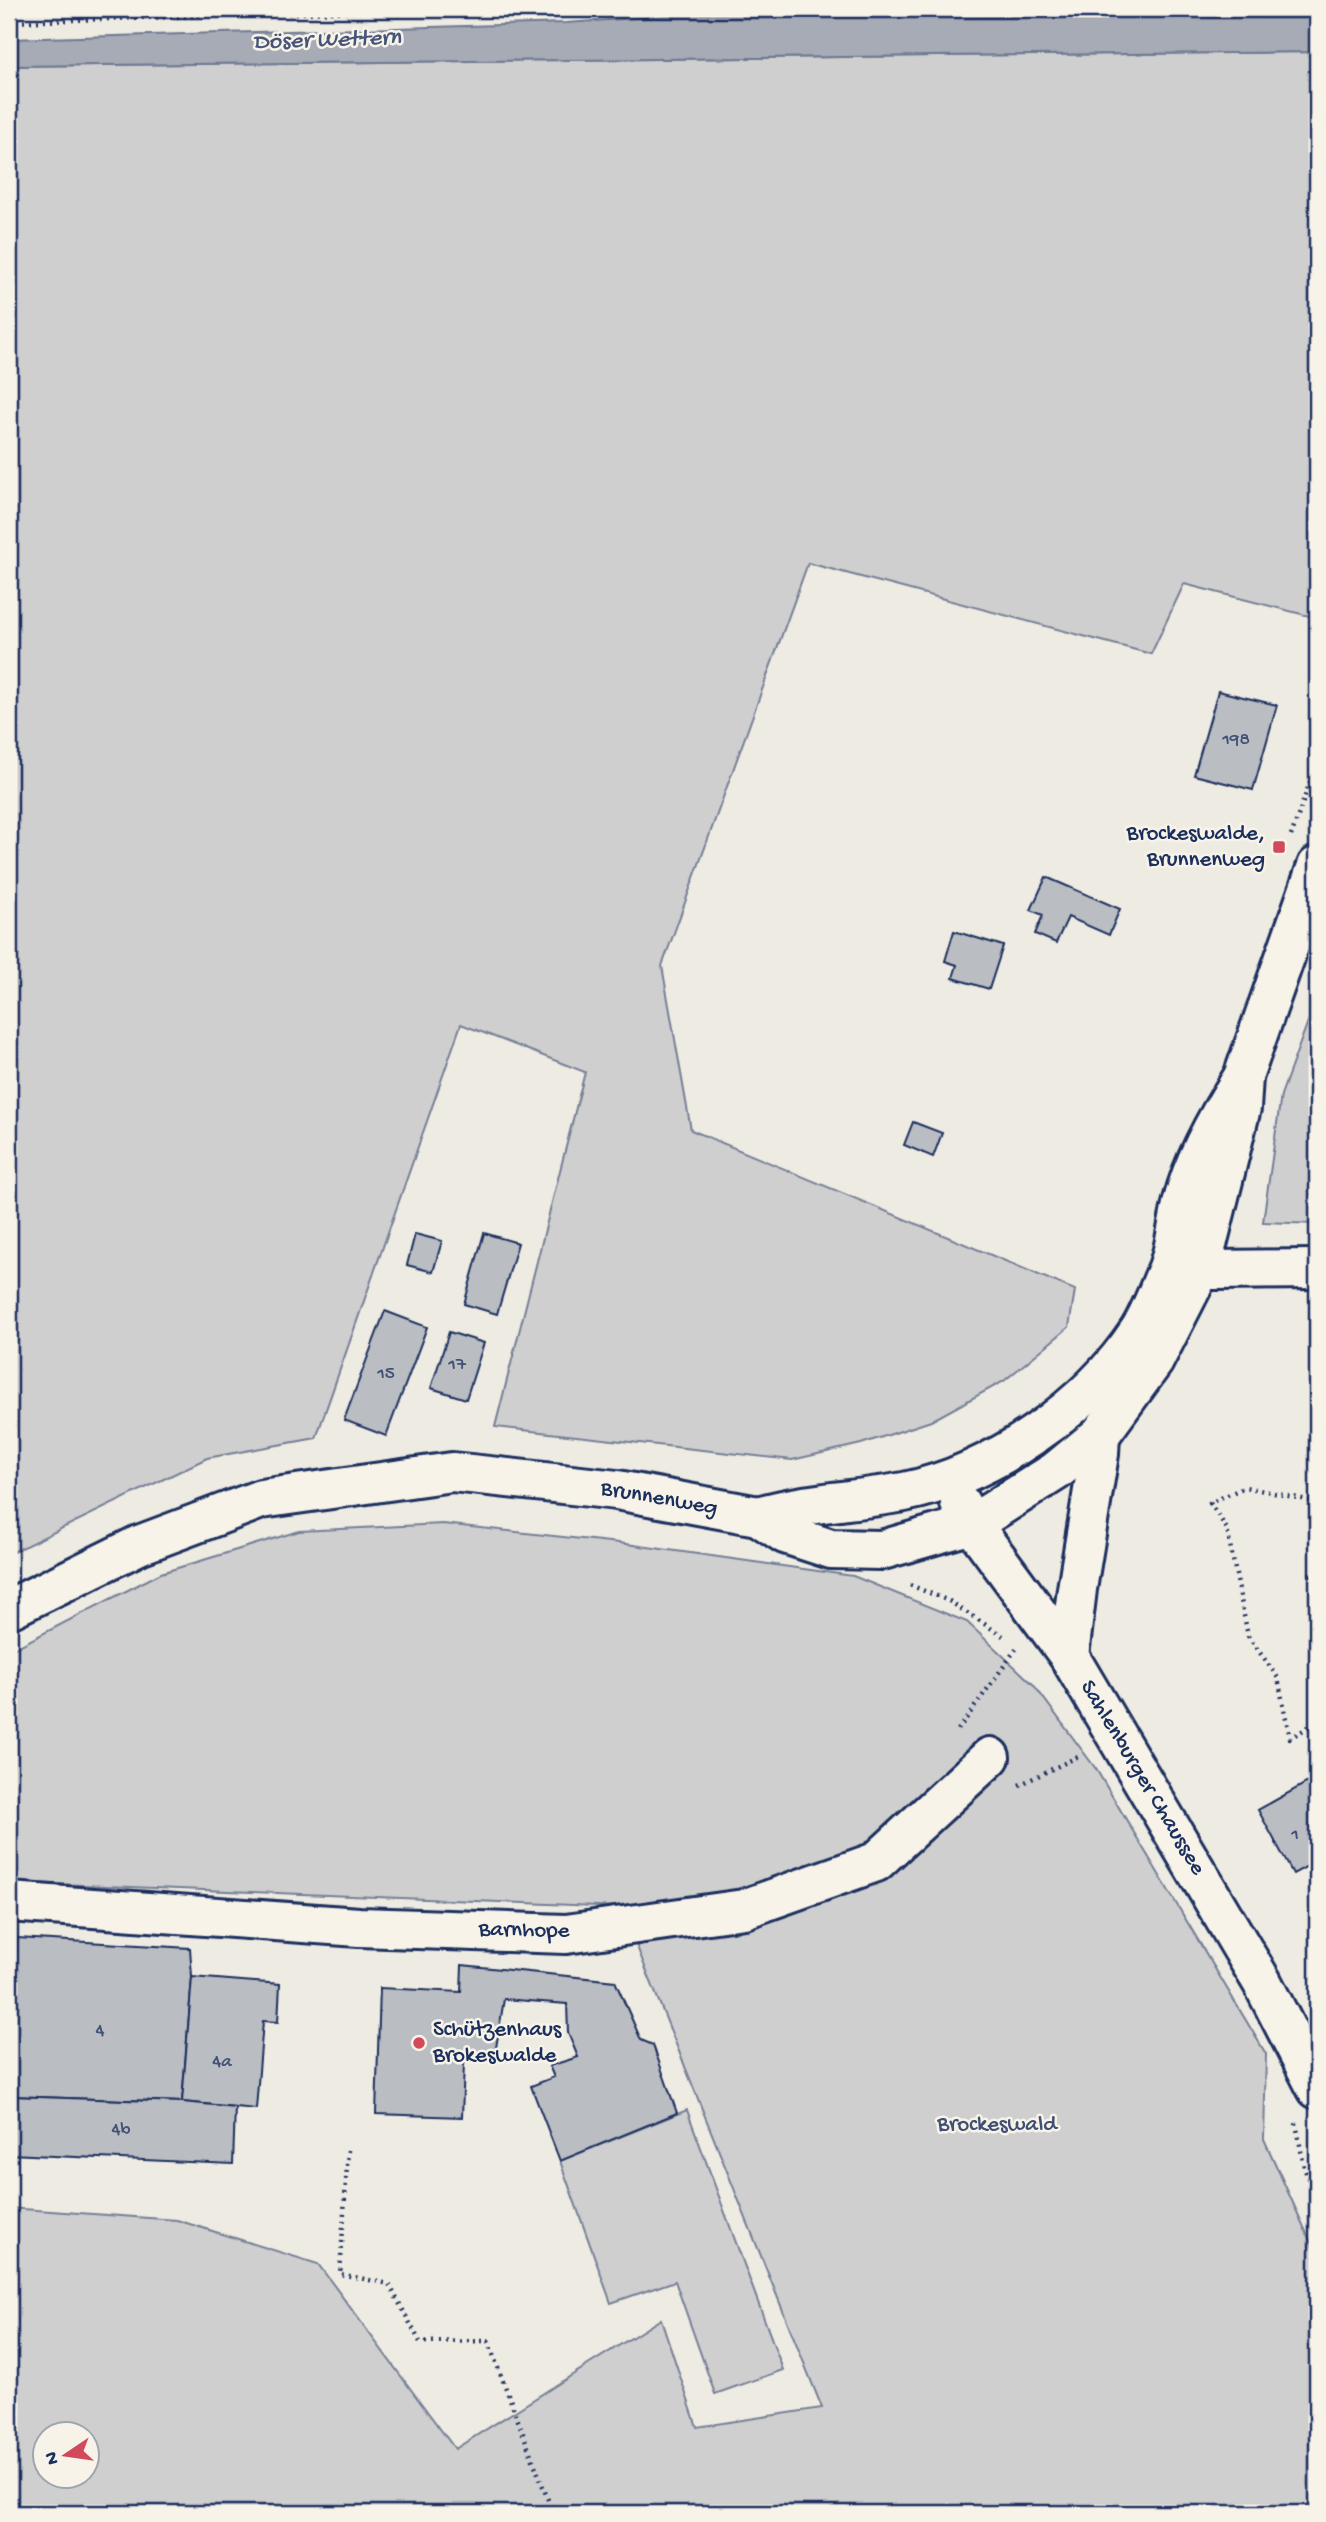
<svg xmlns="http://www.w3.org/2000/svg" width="1326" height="2522" viewBox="0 0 1326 2522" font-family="'Gochi Hand',sans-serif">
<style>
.green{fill:#cfcfcf;stroke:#757f96;stroke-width:2;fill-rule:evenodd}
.water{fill:#a6abb5;stroke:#6e7992;stroke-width:2}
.building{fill:#babdc2;stroke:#1b2f5e;stroke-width:2}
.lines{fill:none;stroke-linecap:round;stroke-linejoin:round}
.minor-casing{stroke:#1b2f5e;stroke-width:44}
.path{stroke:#1b2f5e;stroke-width:4.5;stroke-dasharray:2 5;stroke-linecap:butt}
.minor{stroke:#f7f3e8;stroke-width:38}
.poi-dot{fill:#d1495b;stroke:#f7f3e8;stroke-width:2.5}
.labels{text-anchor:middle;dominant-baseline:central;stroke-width:5;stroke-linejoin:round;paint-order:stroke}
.number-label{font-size:19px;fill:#435277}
.poi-label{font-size:23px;fill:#1b2f5e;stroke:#f7f3e8;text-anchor:end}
.street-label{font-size:23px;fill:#1b2f5e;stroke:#f7f3e8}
.park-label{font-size:23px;fill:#3f4f75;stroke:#f7f3e8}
.water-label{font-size:24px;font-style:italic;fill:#455478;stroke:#f7f3e8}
</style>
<rect width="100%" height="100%" fill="#eeebe2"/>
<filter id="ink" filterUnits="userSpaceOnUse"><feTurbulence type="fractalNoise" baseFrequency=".0143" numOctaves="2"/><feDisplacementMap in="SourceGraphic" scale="14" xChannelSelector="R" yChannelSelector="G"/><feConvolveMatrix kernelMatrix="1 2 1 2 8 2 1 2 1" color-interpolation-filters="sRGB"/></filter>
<g filter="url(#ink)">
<g class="green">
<path d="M1317 52V618L1184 584 1151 654 808 563 662 966 691 1130 1075 1290 1069 1327 1004 1381 931 1421 861 1444 792 1460 495 1427 585 1072 461 1024 316 1438 207 1458 9 1554V66Z"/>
<path d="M1317 997V1224L1263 1222 1281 1095Z"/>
<path d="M443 1524 619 1543 853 1576 967 1622 1033 1684 1096 1769 1266 2054 1264 2139 1317 2256V2513H9V2208L177 2220 318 2264 455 2449 661 2319 697 2427 822 2408 621 1907 9 1882V1651L161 1573 299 1531ZM46 2434H88V2476H46Z"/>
<path d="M687 2110 783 2370 715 2394 675 2281 611 2303 560 2161Z"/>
</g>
<path class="water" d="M692 14 1317 18V52L9 66V39L566 23Z"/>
<g class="building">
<path d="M1218 691 1277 705 1253 790 1194 775Z"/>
<path d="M1046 877 1120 909 1109 935 1068 917 1056 943 1035 934 1043 915 1031 910Z"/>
<path d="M954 931 1003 946 989 989 953 978 957 965 945 961Z"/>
<path d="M913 1122 942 1133 933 1157 904 1145Z"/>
<path d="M484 1233 518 1243 497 1314 464 1304Z"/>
<path d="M415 1234 442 1241 433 1272 407 1265Z"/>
<path d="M385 1311 427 1327 386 1436 344 1420Z"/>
<path d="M449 1332 484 1343 466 1399 431 1388Z"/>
<path d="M1317 1777V1861L1293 1874 1258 1810Z"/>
<path d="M17 1938 190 1948 192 1977 182 2102 9 2096Z"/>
<path d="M462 1965 615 1981 641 2040 653 2045 677 2113 560 2161 531 2086 554 2077 549 2066 578 2057 568 2033 567 2004 504 1999 495 2054 464 2063 462 2117 376 2114 380 1988 461 1992Z"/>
<path d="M192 1977 280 1984 278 2022 263 2021 256 2109 182 2102Z"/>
<path d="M9 2096 182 2102 235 2107 233 2164 9 2154Z"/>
</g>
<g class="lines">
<g class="minor-casing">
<g id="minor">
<path d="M1178 1266 1214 1270 1317 1269"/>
<path d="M960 1503 972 1524 1069 1656 1262 1982 1317 2089"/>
<path d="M758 1516C806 1502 856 1501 904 1492 993 1474 1090 1406 1139 1331 1151 1312 1159 1288 1168 1268 1176 1246 1177 1223 1183 1201 1194 1158 1219 1114 1243 1077L1317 866"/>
<path d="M9 1609 139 1545 261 1499 452 1472 617 1490 758 1516 785 1534 831 1549 882 1550 972 1524 1056 1471 1100 1435 1154 1361 1201 1269 1241 1108 1243 1077"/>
<path d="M1069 1656 1077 1589 1099 1454 1100 1435"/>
<path d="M9 1902 359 1927 566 1934 744 1909 876 1862 990 1757"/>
</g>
</g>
<g class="path">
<path d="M9 22 427 9"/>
<path d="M1291 836 1317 762"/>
<path d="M1317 1502 1245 1487 1210 1503 1227 1529 1248 1636 1278 1678 1290 1738 1317 1722"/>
<path d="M1317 1570 1307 1576 1317 1573"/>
<path d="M910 1585 949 1601 1003 1636"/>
<path d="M958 1730 1016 1649"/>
<path d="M1019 1785 1081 1755"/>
<path d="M1296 2123 1304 2167 1317 2203"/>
<path d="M348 2150 340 2274 389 2284 420 2342 488 2341 553 2513"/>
</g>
<use href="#minor" class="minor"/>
</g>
</g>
<g class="poi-dot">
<rect x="1272" y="840" width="14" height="14" rx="3.5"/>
<circle cx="419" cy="2043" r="7"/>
</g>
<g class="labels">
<g class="number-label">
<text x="1236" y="740">198</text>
<text x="457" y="1365">17</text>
<text x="386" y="1374">15</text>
<text x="1295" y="1835">1</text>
<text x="100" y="2031">4</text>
<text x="222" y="2062">4a</text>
<text x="121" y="2130">4b</text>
</g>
<g class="poi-label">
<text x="1265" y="834">Brockeswalde,<tspan x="1265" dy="26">Brunnenweg</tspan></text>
<text x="433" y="2030" text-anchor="start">Schützenhaus<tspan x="433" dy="26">Brokeswalde</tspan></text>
</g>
<g class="street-label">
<text transform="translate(659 1499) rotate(10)">Brunnenweg</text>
<text transform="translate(1142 1778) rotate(59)">Sahlenburger Chaussee</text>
<text transform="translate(524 1931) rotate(1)">Barnhope</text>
</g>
<g class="park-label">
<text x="997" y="2125">Brockeswald</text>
</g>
<g class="water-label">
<text transform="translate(327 41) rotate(-2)">Döser Wettern</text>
</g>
</g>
<rect width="1326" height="2522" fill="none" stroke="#f7f3e8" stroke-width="35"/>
<rect x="18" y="18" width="1291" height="2487" fill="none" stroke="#1b2f5e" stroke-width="2.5" filter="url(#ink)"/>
<g transform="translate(66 2455) rotate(257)"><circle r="33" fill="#f7f3e8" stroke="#9fa5b1" stroke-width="2"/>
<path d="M0-5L12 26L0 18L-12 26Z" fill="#d1495b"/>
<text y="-10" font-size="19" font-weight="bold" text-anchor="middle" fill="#1b2f5e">N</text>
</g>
</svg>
